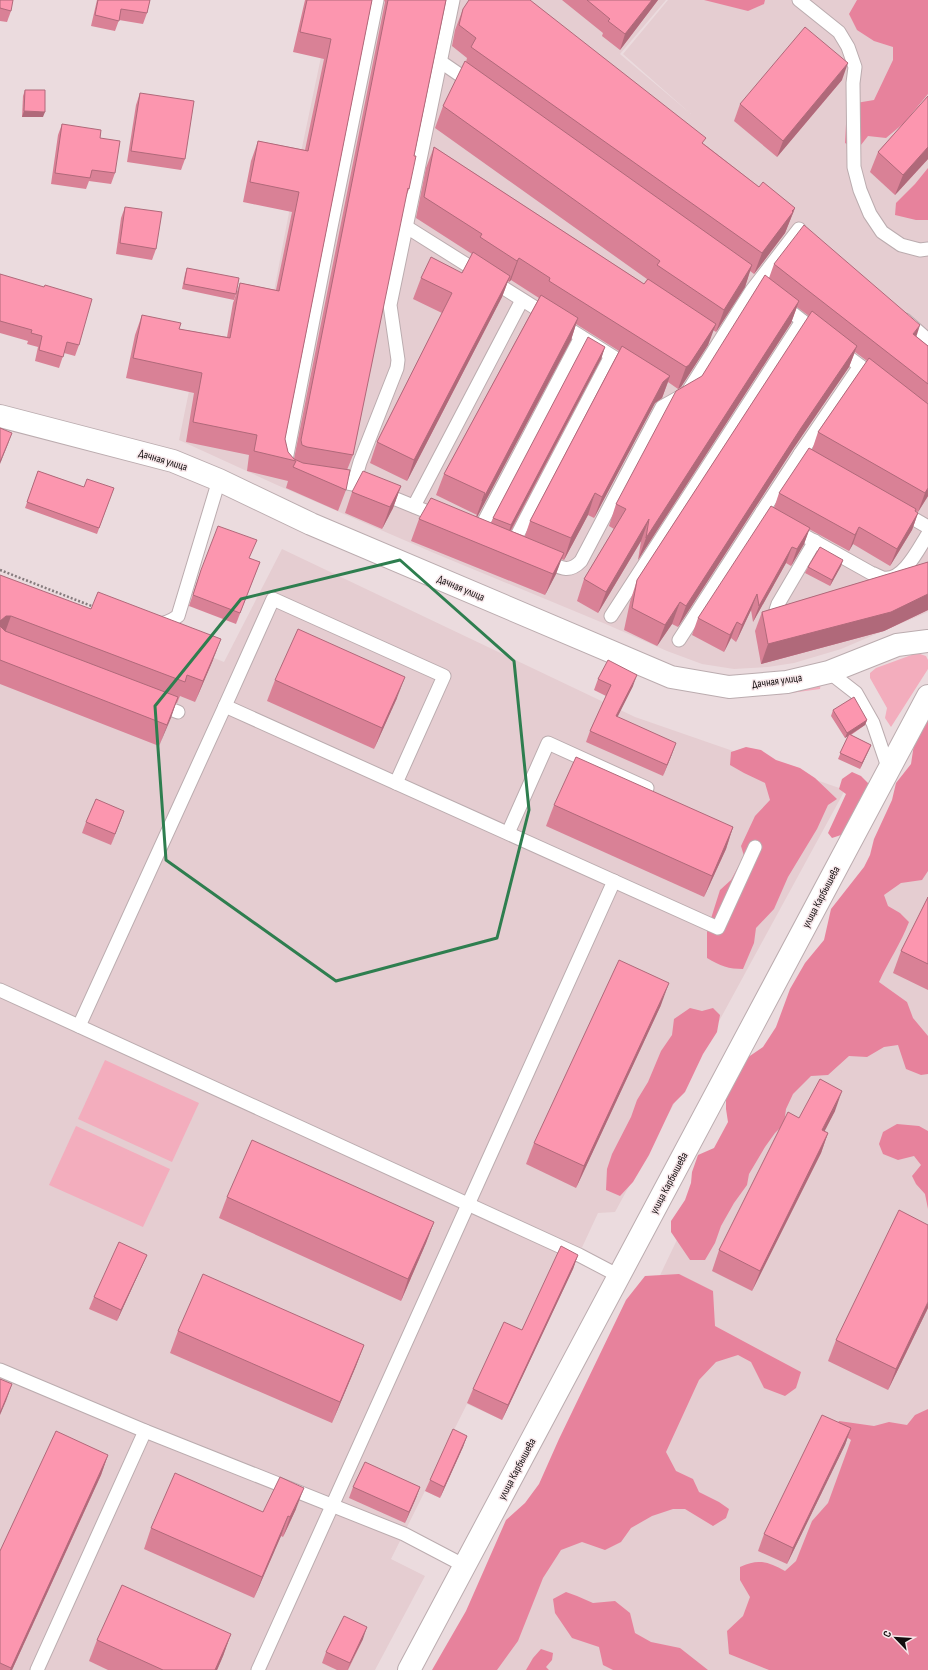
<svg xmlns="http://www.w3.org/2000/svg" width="928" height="1670" viewBox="0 0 928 1670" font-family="'Sofia Sans Condensed',sans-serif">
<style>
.built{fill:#e5cdd1}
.green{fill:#f3adbd}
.forest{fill:#e7829c}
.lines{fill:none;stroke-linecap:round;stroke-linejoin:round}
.service-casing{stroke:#bbacaf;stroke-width:15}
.tertiary-casing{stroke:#bbacaf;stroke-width:24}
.path{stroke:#857b7d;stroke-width:2.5;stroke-dasharray:2 2;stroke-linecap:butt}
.service{stroke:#fff;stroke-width:13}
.tertiary{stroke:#fff;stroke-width:22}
.wall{fill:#d98196;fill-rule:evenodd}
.shaded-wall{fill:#b0697a}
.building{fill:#fc96af;stroke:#b0697a}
.marked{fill:none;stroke:#2e7e4f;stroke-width:3;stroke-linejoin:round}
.labels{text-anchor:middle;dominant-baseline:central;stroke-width:3;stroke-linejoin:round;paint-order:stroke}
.street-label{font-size:11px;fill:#130e0f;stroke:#f8e8eb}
</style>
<rect width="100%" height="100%" fill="#ebdbde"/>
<g class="built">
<path d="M333 0H666L620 54 691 114 623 54 668 0H928V612L841 649 794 663 768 667 734 669 702 664 667 651 608 625 434 553 277 485 179 440 197 352 262 354 296 176Z"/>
<path d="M282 549 635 717 845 790 615 1212 598 1213 502 1420 467 1404 449 1440 440 1498 425 1491 391 1559 425 1576 375 1670H0V596L80 627 89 608 224 662Z"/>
<path d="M928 754V1670H465L641 1315 797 989Z"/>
</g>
<g class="green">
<path d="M917 653 926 656 928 660V669L891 727 885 718 887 708 870 678V673L876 668Z"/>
<path d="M821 682 820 689 776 695Z"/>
<path d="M105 1060 199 1103 172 1162 78 1119Z"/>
<path d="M76 1126 170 1169 143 1227 49 1185Z"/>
</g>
<g class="forest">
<path d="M704 0H765L764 4 748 11Z"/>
<path d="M857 0H928V94L904 123 886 138 868 136 857 150 845 143 846 124 856 103 874 100 893 60V47L874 41 857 30 849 14Z"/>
<path d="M928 168V220H916L895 215 896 203 915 184Z"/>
<path d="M928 715V871L922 880 901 883 884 895 888 906 900 913 909 922C901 943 888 962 879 982L907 1002 913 1018 928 1036V1074L921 1075 906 1069 898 1045 884 1047 867 1057 849 1056 828 1075 811 1076 793 1094 786 1109 784 1124 775 1133 765 1147 749 1174 747 1185 734 1203 721 1226 715 1243 705 1260H690L671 1232V1221L685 1200 691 1183 692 1172 698 1155 714 1148 728 1122 726 1109V1098L741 1062 763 1047 776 1027 790 989 805 963 824 940 831 909 864 867 870 855 874 839 892 800 896 783 911 764 914 744Z"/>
<path d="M746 747 761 750 776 760 800 768 815 778 837 799 828 805 817 829 788 877 774 909 756 928 754 943 743 969C729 969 720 966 707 958V931L720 890 731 880 744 856 741 846 755 816 770 800 765 783 744 773 730 765 731 752Z"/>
<path d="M852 772 861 776 870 785 849 828 841 835 832 838 828 833 846 794 839 789 842 779Z"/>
<path d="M690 1008 702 1011 713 1008 720 1015 717 1032 703 1054 685 1092 673 1104 649 1155 633 1182 620 1196 606 1190 607 1169 612 1154 631 1117 637 1100 648 1082 661 1051 672 1035 674 1019Z"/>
<path d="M897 1124 919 1126 928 1131V1209L925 1194 916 1184 912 1176 921 1165 914 1156 898 1160 883 1154 879 1144 883 1132Z"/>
<path d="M679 1274 713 1291 715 1326 801 1372 796 1388 785 1396 764 1388 751 1362 738 1355 716 1362 699 1380 666 1452 676 1471 693 1479 699 1492 719 1502 729 1509 726 1518 713 1526 685 1509H673L652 1516 631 1528 621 1542 605 1550 582 1542 561 1550 543 1578 518 1641 497 1670H432L466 1611 506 1520 525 1503 539 1484 559 1439 626 1300 645 1276Z"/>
<path d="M928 1409V1670H769L729 1654 727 1631 743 1616 750 1597 740 1580V1567C759 1558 768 1562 785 1571L796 1561 812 1521 828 1503 851 1440 835 1429 839 1421 874 1426 889 1422 907 1425 915 1415Z"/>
<path d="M566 1592 577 1596 593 1603 615 1601 630 1613 635 1633 651 1642 680 1648 708 1670H613L603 1665 599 1647 572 1638 555 1613 553 1599Z"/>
<path d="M541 1649 553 1653 552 1660 546 1667 549 1670H526L533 1658Z"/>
</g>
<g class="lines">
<g class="service-casing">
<g id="service">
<path d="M799 0 839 32 848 47 855 67 853 83 854 167 860 190 870 214 882 232 901 245 920 250 928 249"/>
<path d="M441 62 473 84"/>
<path d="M405 226 631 368"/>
<path d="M781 304 819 334"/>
<path d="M905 320 928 340"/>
<path d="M839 350 876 378"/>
<path d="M800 454 860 366"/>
<path d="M288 469 286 460 330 232 377 0"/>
<path d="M331 480 364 486 440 517"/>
<path d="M354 483 360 462 397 368 398 360 390 305 453 0"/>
<path d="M414 506 522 300"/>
<path d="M762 512 800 454 819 464"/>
<path d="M902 512 928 527"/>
<path d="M478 533 581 337"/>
<path d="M511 547 611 356"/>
<path d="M543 560C558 566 568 575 581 561L662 407 687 393 752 290 799 229"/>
<path d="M789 613C783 615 780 615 776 610L778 604 815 541"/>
<path d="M611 616 802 321"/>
<path d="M156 624C165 624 171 621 178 616L219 480"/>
<path d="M679 640 762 512 871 573C875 574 879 577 883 578 903 582 919 548 928 534"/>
<path d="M829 672 856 693 873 723 889 770"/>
<path d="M157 704 178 712"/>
<path d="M225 706 273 599 444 676 396 783"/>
<path d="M508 833 548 743 647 788"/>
<path d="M0 990 579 1255 619 1276"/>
<path d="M79 1026 225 706 718 928 755 847"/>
<path d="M0 1370 145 1431 404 1534 465 1566"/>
<path d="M37 1670 145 1431"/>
<path d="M258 1670 614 881"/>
</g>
</g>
<g class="tertiary-casing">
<g id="tertiary">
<path d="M0 416 173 461 219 480 311 524 671 677 729 687 787 682 829 672 897 645 928 641"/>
<path d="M409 1670 928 696"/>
</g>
</g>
<path class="path" d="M0 570 94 607"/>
<use href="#service" class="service"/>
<use href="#tertiary" class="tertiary"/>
</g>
<g class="wall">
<path d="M0 0 11 11 7 22 0 21Z"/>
<path d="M97 0H150L147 13 143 24 119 20 115 31 91 26Z"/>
<path d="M305 0H372L285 439 288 452 294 459 385 2 384 0H446L414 156 409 189 405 199 353 455 347 470 346 490 338 511 286 488 288 481 247 471 249 455 186 442 194 393 126 378 135 335 142 315 179 329 227 337 233 303 240 283 276 290 292 212 243 202 251 161 258 141 305 150 324 59 293 52Z"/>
<path d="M562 0H658L620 50 602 36 603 33Z"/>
<path d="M463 9 704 144 759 187 795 208 785 233 754 274 750 271 745 287 716 332 713 330 708 345 681 387 678 389 668 382 662 398 655 403 594 518 588 515 564 560 561 559 556 574 545 595 411 541 419 519 476 516 477 515 436 495 444 474 539 298 511 280 509 282 508 281 502 297 407 481 370 463 377 442 442 313 413 299 421 278 462 273 472 254 416 218 426 168 434 147 644 284 647 279 435 128 443 106 466 62 467 58 452 46 455 30ZM576 324 619 351 530 521 525 536 511 531 601 359 605 347 493 518 491 523 477 517 571 340Z"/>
<path d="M842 80 777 157 734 121 740 104Z"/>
<path d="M25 90 43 117H22L23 96Z"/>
<path d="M140 93 185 159 181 170 127 162 136 105Z"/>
<path d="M928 96V159L895 195 870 172 878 152Z"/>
<path d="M62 124 100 138 115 173 111 184 89 181 86 189 51 184 58 135Z"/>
<path d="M125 207 156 249 152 260 116 254 121 218Z"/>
<path d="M774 264 916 336 928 346V496L918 512 915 511V512L918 513 912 530 890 566 853 544 849 551 809 529 804 544 791 566 786 563 753 622 751 610 736 642 731 638 724 652 692 635 698 618 774 508 779 493 812 450 818 432 867 361 855 352 849 367 793 449 678 627 672 624 657 646 624 630 630 602 637 580 809 316 797 307 791 323 638 560 641 541 598 613 577 601 584 579 614 529 609 526 616 504 702 376 769 278Z"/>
<path d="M187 268 236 294 234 300 182 289 185 274Z"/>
<path d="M0 274 79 345 75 356 64 353 59 368 35 361 38 347 27 344 28 341 0 333Z"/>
<path d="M38 471 84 487 114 488 97 534 25 508Z"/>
<path d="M401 486 393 508 382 529 345 513 352 492Z"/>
<path d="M250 559 260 562 236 624 189 606 201 570Z"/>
<path d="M843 560 841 566 830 586 805 573 808 567Z"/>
<path d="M928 562V610L884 631 761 664 755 631 762 612Z"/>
<path d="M0 575 213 660 195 702 180 696 177 703H176L159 746 0 684Z"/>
<path d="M598 679 633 686 617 717 672 754 663 776 586 742 590 731 606 696 594 690Z"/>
<path d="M275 680 397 698 374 749 267 701Z"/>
<path d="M833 710 867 720 865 725 851 735 871 745 860 769 838 759 848 736 845 738 831 716Z"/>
<path d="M554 805 733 827 726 849 704 897 546 826Z"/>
<path d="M124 811 111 845 82 833 86 822Z"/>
<path d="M928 897V990L893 973 901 951Z"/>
<path d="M661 1005 576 1188 526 1164 534 1143Z"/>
<path d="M835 1111 824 1131 828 1133 821 1153 752 1291 712 1271 719 1250 799 1118Z"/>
<path d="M227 1197 434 1222 426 1243 401 1301 219 1218Z"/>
<path d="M147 1255 117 1321 89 1309 94 1297Z"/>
<path d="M578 1255 573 1269 502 1420 467 1403 473 1389 522 1330Z"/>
<path d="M928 1308 888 1390 828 1361 836 1340Z"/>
<path d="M178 1331 364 1345 356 1366 332 1423 170 1353Z"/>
<path d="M851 1428 845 1445 787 1564 758 1551 764 1534Z"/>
<path d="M467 1436 463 1447 440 1498 425 1491 430 1480Z"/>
<path d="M108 1455 101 1475 12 1670H0V1551Z"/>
<path d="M353 1487H420L416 1498 405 1523 349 1498Z"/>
<path d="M296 1509 283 1537 281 1536 254 1598 144 1549 151 1528 263 1512Z"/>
<path d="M231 1634 223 1656 217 1670H108L89 1661 97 1640Z"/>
<path d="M363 1639 348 1670H337L322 1663 326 1652Z"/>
</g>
<g class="shaded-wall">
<path d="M652 0H658L620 50 625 34Z"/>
<path d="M848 63 842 80 777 157 783 141Z"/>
<path d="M24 111 45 112 43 117H22Z"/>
<path d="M928 147V159L895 195 903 175Z"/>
<path d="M795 208 785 233 754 274 762 253Z"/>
<path d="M519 258 511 280 509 282 517 261Z"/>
<path d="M752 265 745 287 716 332 724 310Z"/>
<path d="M510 276 502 297 407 481 414 460Z"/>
<path d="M799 301 791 323 638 560 646 538Z"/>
<path d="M578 318 571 340 474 523 482 501Z"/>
<path d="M716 324 708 345 681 387 678 389 686 367Z"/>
<path d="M920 325 914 344 913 334Z"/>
<path d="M857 346 849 367 793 449 678 627 686 606 801 428Z"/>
<path d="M605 347 601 359 507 537 511 525Z"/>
<path d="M670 376 662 398 655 403 594 518 602 497 663 382Z"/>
<path d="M12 433 8 444 0 464V462Z"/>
<path d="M401 486 393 508 382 529 390 507Z"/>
<path d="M928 488V496L918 512 925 493Z"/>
<path d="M595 493 588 515 564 560 571 538Z"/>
<path d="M918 513 912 530 890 566 897 549Z"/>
<path d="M649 519 641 541 598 613 606 592Z"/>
<path d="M859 527 853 544 849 551 855 535Z"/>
<path d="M810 528 804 544 791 566 797 549Z"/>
<path d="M792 547 786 563 753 622 759 606Z"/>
<path d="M564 553 556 574 545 595 553 574Z"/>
<path d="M843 560 841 566 830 586 832 580Z"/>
<path d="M757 594 751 610 736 642 742 625Z"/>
<path d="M928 594V610L884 631 761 664 768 644Z"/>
<path d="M680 602 672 624 657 646 665 625Z"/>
<path d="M6 616H11L3 638 0 637V621Z"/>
<path d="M737 622 731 638 724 652 730 635Z"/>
<path d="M221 639 213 660 195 702 203 681Z"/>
<path d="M637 675 633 686 612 728 616 716Z"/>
<path d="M405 677 397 698 374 749 382 728Z"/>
<path d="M178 697 171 718 159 746 167 725Z"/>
<path d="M867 720 865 725 845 738 847 733Z"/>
<path d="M676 743 672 754 663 776 667 765Z"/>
<path d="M871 745 869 750 860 769 862 763Z"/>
<path d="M124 811 120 822 111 845 115 834Z"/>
<path d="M733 827 726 849 704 897 712 876Z"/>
<path d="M669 983 661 1005 576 1188 584 1166Z"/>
<path d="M842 1091 835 1111 815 1150 822 1130Z"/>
<path d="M828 1133 821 1153 752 1291 760 1271Z"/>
<path d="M434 1222 426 1243 401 1301 408 1279Z"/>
<path d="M147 1255 117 1321 121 1310Z"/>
<path d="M578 1255 573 1269 502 1420 508 1405Z"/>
<path d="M928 1302V1308L888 1390 896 1369Z"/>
<path d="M364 1345 356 1366 332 1423 340 1402Z"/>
<path d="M12 1384 6 1401 0 1415V1413Z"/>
<path d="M851 1428 845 1445 787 1564 793 1548Z"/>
<path d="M467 1436 463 1447 440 1498 444 1487Z"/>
<path d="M108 1455 101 1475 12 1670H10Z"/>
<path d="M420 1487 416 1498 405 1523 409 1512Z"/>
<path d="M304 1488 296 1509 283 1537 290 1517Z"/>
<path d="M288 1516 281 1536 254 1598 262 1577Z"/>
<path d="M367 1627 363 1639 347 1670 350 1663Z"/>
<path d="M231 1634 223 1656 217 1670H215Z"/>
</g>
<g class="building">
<path d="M0 0H13L11 11 0 8Z"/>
<path d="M98 0H150L147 13 121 9 119 21 95 15Z"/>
<path d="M307 0H372L285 439 288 452 294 459 303 463 350 470 346 490 293 467 296 461 254 451 257 435 193 422 202 373 133 358 142 315 181 323 179 329 230 338 240 283 279 291 299 192 250 182 258 141 308 151 331 39 300 32Z"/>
<path d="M388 0H446L414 156H416L409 189 408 188 353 455 307 447 302 445 301 440Z"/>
<path d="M469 0H530L706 138 702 143 759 187 763 182 795 208 792 211 793 212 762 253 471 47 476 38 459 25 463 9Z"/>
<path d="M587 0H652L625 34 608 21 610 19Z"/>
<path d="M805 27 848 63 783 141 740 104Z"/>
<path d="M465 61 752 265 724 310 657 265 660 261 443 106Z"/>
<path d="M25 90H45V112L24 111Z"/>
<path d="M140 93 194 101 185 159 131 151Z"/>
<path d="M928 96V147L903 175 878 152Z"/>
<path d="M62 124 101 130 100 138 120 141 115 173 92 170 90 178 55 173Z"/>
<path d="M434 147 644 284 648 279 716 324 689 365 686 367 549 281 550 278 519 258 517 261 480 237 482 234 424 197Z"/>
<path d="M125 207 162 212 156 249 120 243Z"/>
<path d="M804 225 920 325 913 334 928 346V384L774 264Z"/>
<path d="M473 252 510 276 414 460 377 442 452 293 421 278 431 257 462 273Z"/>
<path d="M187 268 239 278 236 294 184 284Z"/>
<path d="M0 274 44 287 45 285 92 299 79 345 67 342 63 357 39 350 42 336 31 333 32 330 0 321Z"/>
<path d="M765 275 799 301 646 538 649 519 606 592 584 579 626 509 616 504 676 391 702 376Z"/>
<path d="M541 295 578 318 482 501 485 493 444 474Z"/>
<path d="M812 311 857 346 801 428 686 606 680 602 665 625 632 608 637 580Z"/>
<path d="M588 337 605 347 511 525 493 518Z"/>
<path d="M622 346 670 376 663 382 602 497 595 493 571 538 530 521Z"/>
<path d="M869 358 928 404V488L925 493 818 432Z"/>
<path d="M0 428 12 433 0 462Z"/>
<path d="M809 448 916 509 915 511 918 513 897 549 859 527 855 535 779 493Z"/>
<path d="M38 471 84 487 87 479 114 488 99 528 27 502Z"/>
<path d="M363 471 401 486 390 507 352 492Z"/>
<path d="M431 498 564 553 553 574 419 519Z"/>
<path d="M771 506 810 528 797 549 792 547 759 606 757 594 742 625 737 622 730 635 698 618Z"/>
<path d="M218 526 257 540 249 558 260 562 240 613 193 595 201 570Z"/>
<path d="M820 547 843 560 832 580 808 567Z"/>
<path d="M928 562V594L891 612 768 644 762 612Z"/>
<path d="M0 575 91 609 98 592 221 639 203 681 187 675 185 682 11 616H6L0 621V625Z"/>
<path d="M0 626 5 631 178 697 167 725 0 660Z"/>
<path d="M298 629 405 677 382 728 275 680Z"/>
<path d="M608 660 637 675 616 716 676 743 667 765 590 731 611 685 598 679Z"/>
<path d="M854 697 867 720 847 733 833 710Z"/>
<path d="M849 734 871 745 862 763 840 753Z"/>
<path d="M576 757 733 827 712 876 554 805Z"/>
<path d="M96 799 124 811 115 834 86 822Z"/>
<path d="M928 897V964L901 951Z"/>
<path d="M619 960 669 983 584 1166 534 1143Z"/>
<path d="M820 1079 842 1091 822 1130 828 1133 760 1271 719 1250 788 1112 799 1118Z"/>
<path d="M252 1140 434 1222 408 1279 227 1197Z"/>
<path d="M899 1210 928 1225V1302L896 1369 836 1340Z"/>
<path d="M119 1242 147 1255 121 1310 94 1297Z"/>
<path d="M561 1246 578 1255 508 1405 473 1389 504 1322 522 1330Z"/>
<path d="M203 1274 364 1345 340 1402 178 1331Z"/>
<path d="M0 1379 12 1384 0 1413Z"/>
<path d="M822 1415 851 1428 793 1548 764 1534Z"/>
<path d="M453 1429 467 1436 444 1487 430 1480Z"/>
<path d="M56 1431 108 1455 11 1668 0 1663V1551Z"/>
<path d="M365 1462 420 1487 409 1512 353 1487Z"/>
<path d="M175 1473 263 1512 280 1477 304 1488 290 1517 288 1516 262 1577 151 1528Z"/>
<path d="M122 1585 231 1634 215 1670H163L97 1640Z"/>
<path d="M344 1616 367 1627 350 1663 326 1652Z"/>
</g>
<path class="marked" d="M400 560 514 661 529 810 497 938 336 981 166 860 155 706 241 599Z"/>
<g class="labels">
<g class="street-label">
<text transform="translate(163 460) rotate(17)">Дачная улица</text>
<text transform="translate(461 588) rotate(23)">Дачная улица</text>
<text transform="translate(777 681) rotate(-8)">Дачная улица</text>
<text transform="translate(821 897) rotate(-62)">улица Карбышева</text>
<text transform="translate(669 1183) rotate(-62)">улица Карбышева</text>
<text transform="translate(517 1469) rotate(-62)">улица Карбышева</text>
</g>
</g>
<g transform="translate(896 1638) rotate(295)" stroke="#f8e8eb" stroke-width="3" paint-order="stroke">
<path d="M0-3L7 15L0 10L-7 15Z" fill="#130e0f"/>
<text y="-6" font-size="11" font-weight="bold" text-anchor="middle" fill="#130e0f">С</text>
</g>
</svg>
